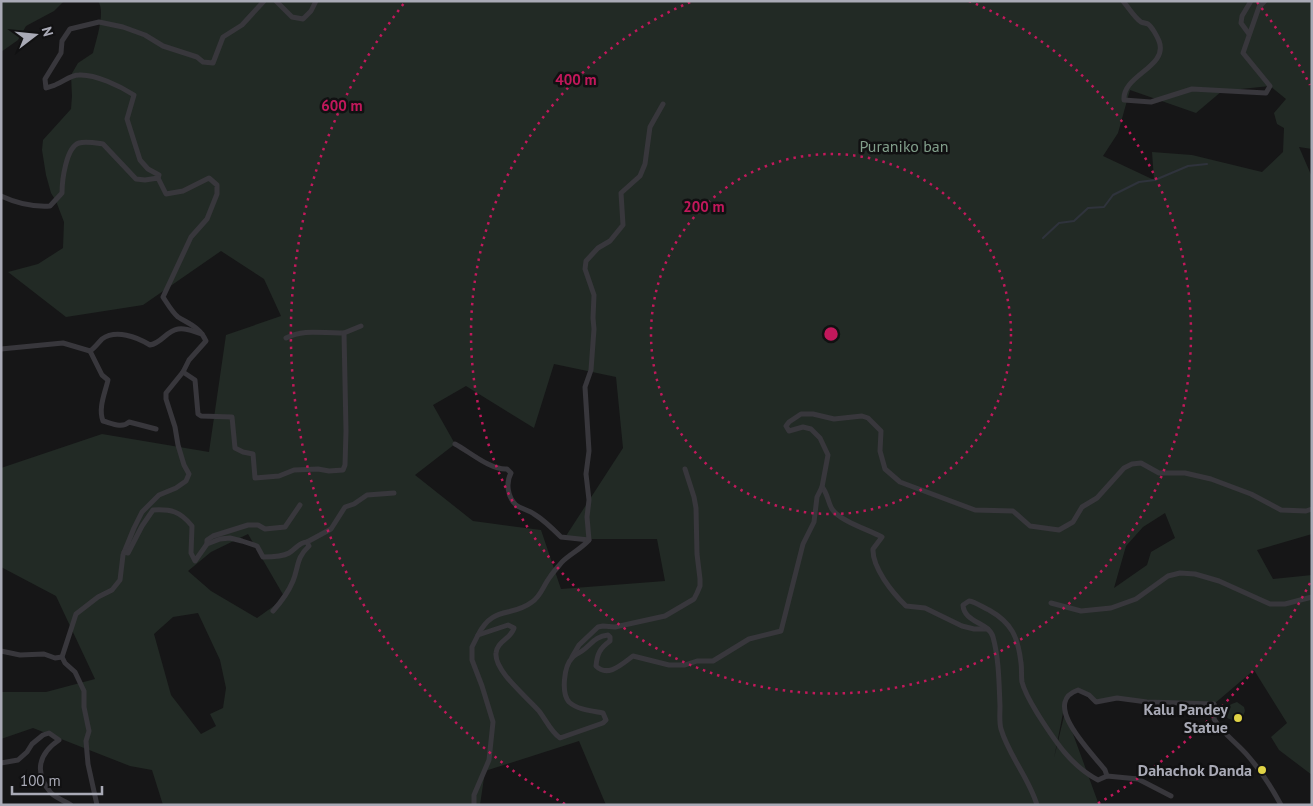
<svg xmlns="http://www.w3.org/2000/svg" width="1313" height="806" viewBox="0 0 1313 806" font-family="'PT Sans',sans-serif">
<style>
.green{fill:#222a25;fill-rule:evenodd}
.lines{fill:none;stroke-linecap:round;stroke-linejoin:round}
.stream{stroke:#2f333c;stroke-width:2}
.street{stroke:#38373c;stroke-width:5}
.ring{fill:none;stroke:#c2185b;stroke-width:2.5;stroke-dasharray:2.5 5}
.poi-dot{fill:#e0d346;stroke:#111112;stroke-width:2}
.labels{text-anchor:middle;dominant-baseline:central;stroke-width:5;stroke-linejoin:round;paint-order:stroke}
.park-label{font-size:16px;fill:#829f8b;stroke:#111112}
.poi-label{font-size:16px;font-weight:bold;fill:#a9aab6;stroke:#111112;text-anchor:end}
.centre{fill:#c2185b;stroke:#111112;stroke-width:2.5}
.ring-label{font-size:15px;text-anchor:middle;font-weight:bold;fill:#c2185b;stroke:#111112;stroke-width:5;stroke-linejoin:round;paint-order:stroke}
</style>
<rect width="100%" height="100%" fill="#161617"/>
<g class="green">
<path d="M1 1H64L54 11 26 26 18 40 1 52Z"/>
<path d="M98 1H1312V149L1299 147 1312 177V534L1257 550 1273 579 1312 575V775L1279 750 1271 737 1287 723 1254 670 1214 704 1117 698 1096 702 1078 691 1066 698 1054 758 1065 712 1099 805H606L579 741 485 771 480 805H163L152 770 130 766 33 728 1 739V692H46L95 679 56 596 1 567V468L102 434 209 452 226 335 281 316 264 279 221 251 143 305 66 317 8 272 38 264 63 248 64 222 56 201 51 193 46 175 42 150 43 140 71 109 72 96 71 75 78 63 93 53C96 40 106 12 98 1ZM1270 86 1286 99 1274 113 1277 124 1284 128 1283 152 1262 172 1192 155 1152 152 1154 180 1103 156 1118 133 1130 90 1196 113 1222 91ZM554 364 616 377 623 448 564 539H657L665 581 561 589 541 530 473 521 415 475 455 444 433 405 466 386 534 428ZM1165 513 1175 538 1151 552 1147 565 1114 588 1126 546 1143 527ZM248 534 285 598 257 618 211 591 188 571 211 552ZM198 613 220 660 226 688 223 708 210 714 216 726 201 734 171 695 154 634 173 617Z"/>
<path d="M1237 702 1244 707 1245 711 1242 718C1235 720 1229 722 1224 714 1226 706 1229 705 1237 702Z"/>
</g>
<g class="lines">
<path class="stream" d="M1043 238 1059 223 1074 221 1088 208 1104 207 1113 195 1139 182 1155 180 1188 166 1207 164"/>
<g class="street">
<path d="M276 1 292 17 303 19 311 11 316 1"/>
<path d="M1123 1C1129 8 1134 17 1141 22 1143 23 1146 23 1148 24 1152 27 1157 36 1159 41 1169 67 1122 75 1124 100L1151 102 1192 89 1266 93 1270 86 1243 53 1259 7 1265 1"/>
<path d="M1249 34 1241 23 1242 16 1251 1"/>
<path d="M158 178 159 175 148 169 140 160 127 119 134 95C120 86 95 74 79 75 71 75 64 81 57 84 54 86 49 87 46 88L45 79 61 53 62 41 70 29 99 22 123 27 145 35 163 46 197 57 203 62 213 63 223 37 242 25 264 1"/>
<path d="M1 196C16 203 34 207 50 206L62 193C62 181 66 147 79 143 86 141 96 143 103 144L136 179 145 180 158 178 166 194 183 191 209 178 217 185V194L207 219 191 237 163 297C167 303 172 312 178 317 189 324 200 327 206 341L189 360 183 372 166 393V399L175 427 178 445 184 465 189 474 186 481 176 488 159 495 142 512 134 528 123 555 120 580 112 590 98 597 76 614 62 657 65 663 75 672 84 691V707L89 731 86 741 88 764 97 805"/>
<path d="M286 338C305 328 324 334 344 333"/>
<path d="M1 349 63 343 90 351C95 348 98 343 102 339 116 329 137 337 150 345 162 343 166 331 178 329 186 327 194 332 202 334"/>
<path d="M90 351 102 375 108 380C105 393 98 408 103 421 111 423 122 429 129 422L156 429"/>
<path d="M183 372 195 380 198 414 201 416 232 417 235 448 243 452 253 454 255 478 279 476 294 470 318 469 329 471 343 470 345 465 346 431 344 333 361 326"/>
<path d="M455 444C470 452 490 470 507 469L511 473C506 482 507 497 516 505 521 509 529 510 534 514 544 520 553 529 561 537L589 540"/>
<path d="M822 487C828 494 828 503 832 509 840 521 869 530 882 537L873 549C872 568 893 593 906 606L925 608 962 626 974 629H988"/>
<path d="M307 542 331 529 345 507 354 504 367 495 394 493"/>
<path d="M207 544 220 539 230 538 242 541 257 546 263 557C271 557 282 557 289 553 296 549 299 542 307 542L309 546C296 558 299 566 293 581 288 593 282 601 273 611"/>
<path d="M124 552 128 553 142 526 153 510C171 509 180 511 192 526L191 553 195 561 207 544V540L213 536 248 525H258L265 529 285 527 300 505"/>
<path d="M1051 603 1081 611 1111 608 1136 599 1168 576 1180 573 1195 574 1219 581 1270 604H1285L1312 597"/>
<path d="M478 635C493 605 511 618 532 602 541 596 543 586 550 577 553 572 558 567 562 562 570 554 581 549 589 540L587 517 589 500 586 474 589 451 585 387 591 370 594 329 593 318 594 295 585 269 586 261 598 248 610 241 623 225 621 193 640 176 645 164 650 127 663 104"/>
<path d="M1 651 20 655 44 654 55 658 62 657"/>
<path d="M572 657 579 645 598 627 603 626 615 627 665 616 694 599 697 593 700 586V579L697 554 696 508 694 497 685 469"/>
<path d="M1 763 18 760 27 752 32 744 43 735 49 733 59 740C38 754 34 773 51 793 56 798 65 801 71 805"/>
<path d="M1107 776 1105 770C1093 754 1040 703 1078 690L1089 695 1096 702 1117 698 1147 702 1214 704 1216 708 1214 719C1223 734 1237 743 1248 756 1261 771 1272 788 1281 805"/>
<path d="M474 805V795L489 760 493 722 482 686 472 660V647L478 635 508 625 514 628C511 639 497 641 496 653 494 671 528 698 539 711 546 720 551 732 560 738L603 723 606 720 603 713C592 711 578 710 569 702 561 693 564 666 572 658 574 655 579 653 582 651 591 645 595 636 608 635L610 637V641C600 648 597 654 596 666 608 678 622 664 633 656L669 665H685L697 661H713L749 639 781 631 803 544 814 522 817 497 822 487 828 455 820 438 811 429 803 427 789 431 786 426 789 422 801 414H813L834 419 862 416 868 418 881 431 880 451 885 469 900 482 975 510 1013 511 1030 526 1059 530 1073 522 1082 507 1097 498 1124 468 1132 464 1141 463 1159 473H1185L1211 479 1251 494 1281 510 1306 511 1312 509"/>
<path d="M1037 805C1029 778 1009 756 1001 729 999 722 1000 713 1000 706 999 683 999 659 993 637 989 622 964 623 963 605L969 601C976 602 982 607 989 610 1012 623 1018 637 1021 663 1022 669 1021 676 1022 682 1025 694 1033 706 1039 716 1055 741 1071 766 1098 780L1107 776 1138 779 1171 796"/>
</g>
</g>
<g class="ring">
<circle cx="831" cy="334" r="180"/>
<path d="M969 1A360 360 0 1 1 693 1"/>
<path d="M1310 583A540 540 0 0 1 1097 804M565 804A540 540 0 0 1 405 2M1257 2A540 540 0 0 1 1310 85"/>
</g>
<g class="poi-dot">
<circle cx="1238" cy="718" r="5"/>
<circle cx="1262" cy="770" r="5"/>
</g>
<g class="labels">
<g class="park-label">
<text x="904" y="146">Puraniko ban</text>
</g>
<g class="poi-label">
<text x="1228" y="709">Kalu Pandey<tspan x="1228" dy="18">Statue</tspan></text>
<text x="1252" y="770">Dahachok Danda</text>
</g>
</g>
<circle cx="831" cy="334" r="8" class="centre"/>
<g class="ring-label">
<text x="576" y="85">400 m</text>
<text x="342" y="111">600 m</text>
<text x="704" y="212">200 m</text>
</g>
<rect width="1313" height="806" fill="none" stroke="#a9aab6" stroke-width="5"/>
<g transform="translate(35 35) rotate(74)" stroke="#111112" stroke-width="4" paint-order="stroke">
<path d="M0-4L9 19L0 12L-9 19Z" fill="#a9aab6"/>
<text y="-8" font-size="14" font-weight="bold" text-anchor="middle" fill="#a9aab6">N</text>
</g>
<path d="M12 786v8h90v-8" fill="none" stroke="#a9aab6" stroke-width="2.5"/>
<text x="20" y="786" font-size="15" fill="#a9aab6" stroke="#111112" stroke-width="4" paint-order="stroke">100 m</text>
</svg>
